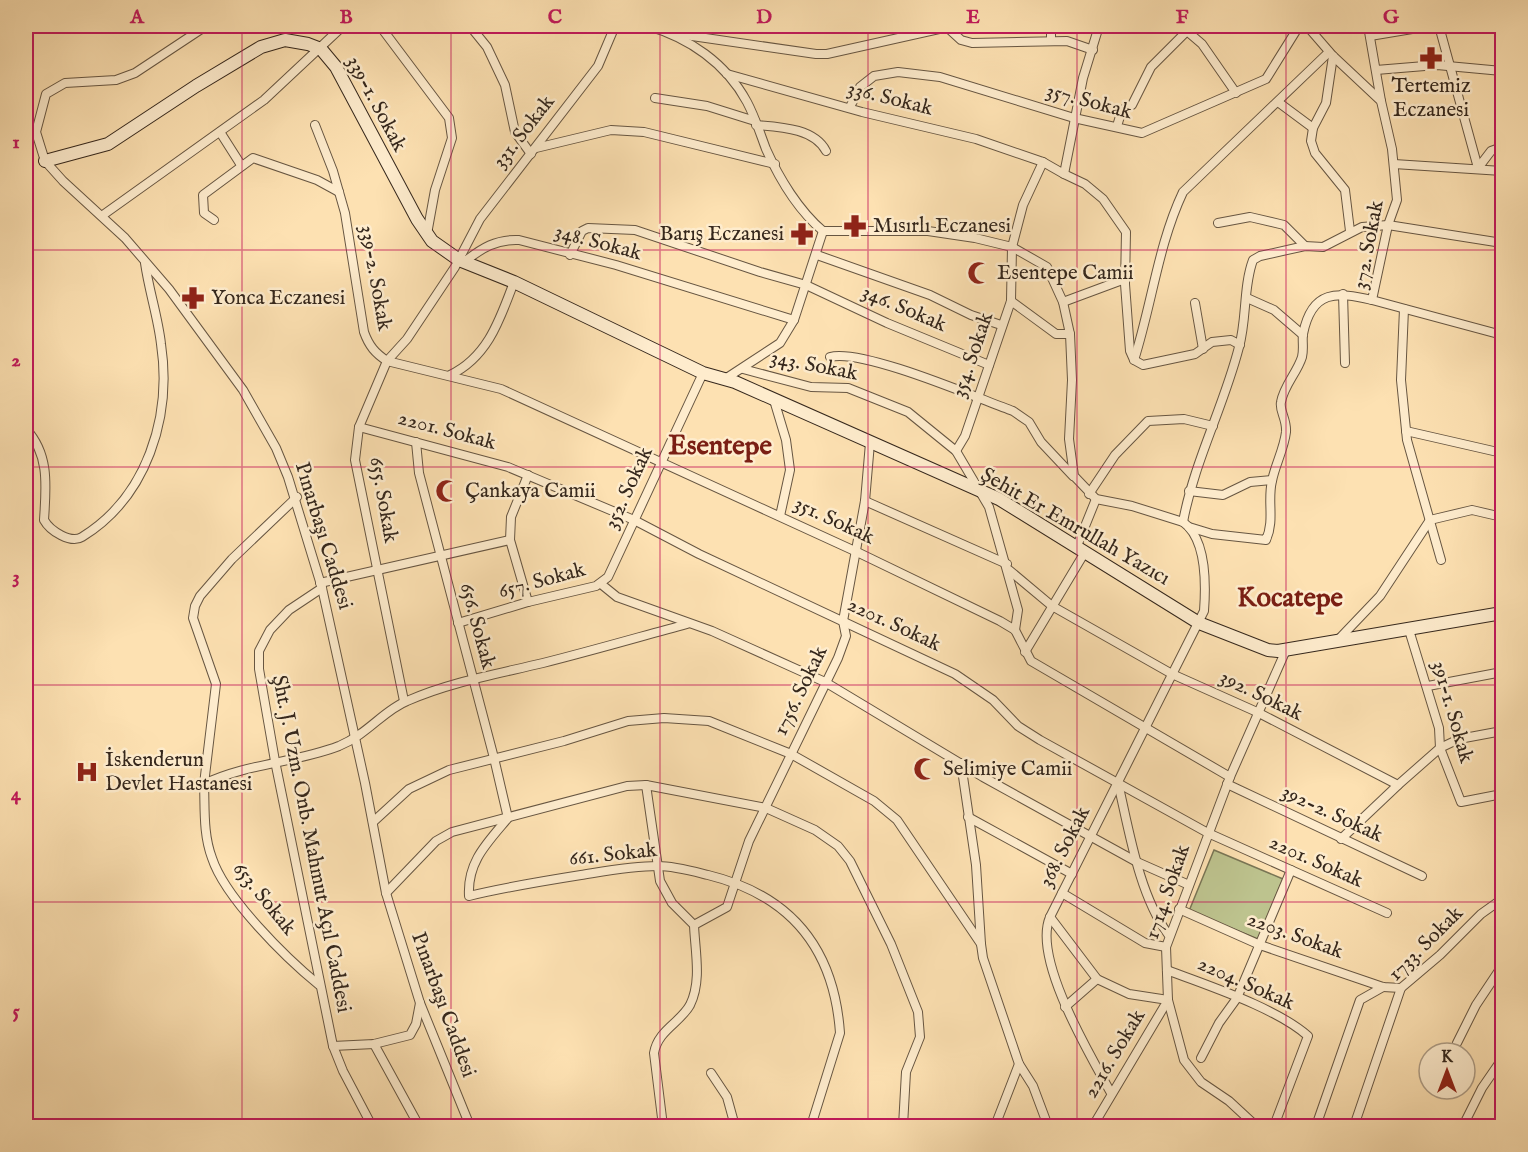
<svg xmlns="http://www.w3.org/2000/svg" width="1528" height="1152" viewBox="0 0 1528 1152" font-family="'IM FELL English',serif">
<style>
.park{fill:#bdc38e;stroke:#797555;stroke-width:1.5}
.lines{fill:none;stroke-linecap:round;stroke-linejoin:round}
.street-casing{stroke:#675642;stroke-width:10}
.secondary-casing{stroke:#35271c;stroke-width:14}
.street{stroke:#feeccd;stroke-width:8}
.secondary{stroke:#feeccd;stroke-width:12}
.grid{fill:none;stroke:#c2185b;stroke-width:1.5;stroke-opacity:0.55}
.labels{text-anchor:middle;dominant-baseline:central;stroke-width:5;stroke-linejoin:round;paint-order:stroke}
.poi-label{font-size:21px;fill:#35271c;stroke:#feeccd;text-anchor:start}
.street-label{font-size:21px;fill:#35271c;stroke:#feeccd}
.district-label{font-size:27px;font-weight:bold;fill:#7a1f14;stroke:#feeccd}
.neatline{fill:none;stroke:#c2185b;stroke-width:2}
.grid-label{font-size:20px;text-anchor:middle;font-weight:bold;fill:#c2185b}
</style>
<rect width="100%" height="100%" fill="#fde1b2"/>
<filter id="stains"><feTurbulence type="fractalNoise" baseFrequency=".00333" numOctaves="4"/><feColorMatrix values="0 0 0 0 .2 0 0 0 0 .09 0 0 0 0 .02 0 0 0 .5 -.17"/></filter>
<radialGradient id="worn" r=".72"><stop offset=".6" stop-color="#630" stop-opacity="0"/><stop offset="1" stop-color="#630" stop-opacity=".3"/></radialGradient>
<path class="park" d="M1214 850 1283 879 1258 939 1189 911Z"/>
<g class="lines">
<g class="street-casing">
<g id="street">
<path d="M206 26 135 73 116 80 65 83 46 94 36 132 45 161 63 181 125 238 169 289 243 390 276 448 288 477 322 588 365 783 386 893 420 1003 470 1126"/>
<path d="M380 26 449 118 452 138 435 190 427 234"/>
<path d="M470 26 487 47 505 85 515 132 531 154"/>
<path d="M648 26C689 38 726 63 747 102 755 117 760 133 766 149 779 178 799 211 823 231H928L975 238 1012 247 1047 267 1063 302 1070 334 1072 380 1069 439 1074 476 1096 499 1132 506 1183 522C1207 539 1206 584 1204 611L1050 917C1032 958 1090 1055 1111 1093"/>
<path d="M1181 26 1202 44 1236 93"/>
<path d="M1307 26 1333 56 1381 101 1392 149 1397 200 1388 225 1372 300 1502 335"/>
<path d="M1368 26 1381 101"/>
<path d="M1439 26 1478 168"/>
<path d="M678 34 816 54H827L939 29H949L961 40 972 43 1067 41 1093 50"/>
<path d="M1370 36 1430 26"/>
<path d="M1051 41V26"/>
<path d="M1333 56 1326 103 1313 128 1311 141 1315 153 1345 190 1350 231"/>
<path d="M1376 70 1437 65 1502 71"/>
<path d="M727 74 862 112 976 139 1043 162"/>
<path d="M655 98 707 106 755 121"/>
<path d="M1278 102 1313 128"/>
<path d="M850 107 860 87 874 76 898 72 940 77 1074 118 1142 133 1266 79 1299 26"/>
<path d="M315 125 333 171 345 213 364 332C369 346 375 353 387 361L501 389 857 552 1000 621 1015 630 1031 661 1230 777"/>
<path d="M756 125C780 127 814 128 826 151"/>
<path d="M1117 126 1122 110 1132 105 1151 67 1192 26"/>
<path d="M220 132 241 165"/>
<path d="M536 148 611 130 644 132 775 164"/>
<path d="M1394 164 1502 171"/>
<path d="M1478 168 1491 151 1502 147"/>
<path d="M1064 174 1085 184 1103 199 1126 232 1125 284 1130 351 1134 360 1143 365 1195 354 1212 342 1231 340 1240 345"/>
<path d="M103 215 264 100 343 26"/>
<path d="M214 220 204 213 203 195 253 158 317 180 339 192"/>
<path d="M1218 223 1250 217 1284 225 1305 246"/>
<path d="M570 255 582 231 588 228 635 230 760 272 806 285 887 323 989 365"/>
<path d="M817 255 930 295 971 315 1001 325"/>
<path d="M464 262C482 248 496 239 519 240L616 265 794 320"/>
<path d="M1343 294 1345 363"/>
<path d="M1247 298 1274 310 1303 335"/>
<path d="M1011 301 1056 334H1070"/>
<path d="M1063 302 1125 279"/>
<path d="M1195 303 1203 349"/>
<path d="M1404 309 1401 380 1407 440 1441 560"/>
<path d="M830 357C862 348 977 398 1013 411L1029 422 1041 442 1073 476"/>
<path d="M1134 360C1152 304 1158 245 1183 192L1329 52"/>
<path d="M743 369 811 387 848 388 908 412 956 451 989 507 1018 610 1015 630"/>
<path d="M450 375C488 357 500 319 514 282"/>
<path d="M725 379 780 343 794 320 823 231"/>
<path d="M774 400 786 440 790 470 780 516"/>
<path d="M359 427 508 467 634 520 699 554 955 674 993 700 1018 726 1040 740 1208 833 1387 913"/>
<path d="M26 429C50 455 46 487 44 520 50 531 71 544 82 537 147 497 172 417 161 344 158 317 149 291 145 263"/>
<path d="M1406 431 1502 453"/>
<path d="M416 442 419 473 494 758 508 818C487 843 467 862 469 896 506 887 543 881 581 875 606 871 632 866 658 866 674 866 692 871 708 875 790 895 834 948 840 1033L811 1126"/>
<path d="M956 451 965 436 1011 301 1012 247 1023 205 1043 162 1064 174 1083 78 1099 26"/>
<path d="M1189 491 1223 495 1250 482 1272 480"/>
<path d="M1089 494 1115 455 1148 421 1184 419 1213 426"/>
<path d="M297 497 232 559 200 596 195 606 193 618 216 684 204 784C248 763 295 763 339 746 368 734 384 710 407 701 450 682 497 674 543 663 591 651 639 637 687 624"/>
<path d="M865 501 1007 564"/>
<path d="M1183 522C1194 462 1224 406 1239 347 1247 319 1243 287 1253 260L1260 256 1305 246 1323 247 1362 227 1388 225 1502 243"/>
<path d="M1189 527 1212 534 1266 540C1275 520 1267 501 1272 481 1275 465 1284 449 1286 432 1287 419 1279 411 1281 402 1284 385 1297 373 1302 357 1304 349 1302 341 1303 334 1312 289 1337 292 1372 300"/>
<path d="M1077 546 1096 499"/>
<path d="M1009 570 1052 606 1172 674 1257 712 1398 785 1440 748 1459 739 1502 731"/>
<path d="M320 583 510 540"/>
<path d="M601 584 617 597 712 631 825 682 983 777 1137 862 1189 885"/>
<path d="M322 588 289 610 270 630 259 651V669L275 761 333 1046 343 1071 372 1126"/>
<path d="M528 602 510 540 511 517 528 475"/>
<path d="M458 623 528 602 596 586 608 577 703 373"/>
<path d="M1409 630 1439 728 1440 748 1461 802 1502 794"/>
<path d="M1338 640 1380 596 1430 520 1472 510 1502 517"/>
<path d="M1025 652 1085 552"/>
<path d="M1428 686 1502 672"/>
<path d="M404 701 355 460 359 427 387 361 407 339 455 267 480 219 598 66 615 26"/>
<path d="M961 763 976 865 981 944"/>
<path d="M1118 783C1129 830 1139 895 1168 934"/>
<path d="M204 784C205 809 203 834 212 858 225 898 286 958 319 985"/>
<path d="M1227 784 1422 876"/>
<path d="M646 785 660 881 672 903 694 925C695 951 702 981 690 1005 680 1023 658 1030 654 1053L663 1126"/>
<path d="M968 817 1072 874"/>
<path d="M373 822 409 789 449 770 564 741 628 721 664 718 709 721 791 754 874 801 897 820 981 944 983 958 1019 1064 1033 1086 1048 1126"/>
<path d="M1341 839 1398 785"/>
<path d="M386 893 436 841 452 832 627 786 646 785 766 808 815 830 838 846 850 861 891 944 918 1012 920 1037 906 1072 903 1126"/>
<path d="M1062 893 1145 943 1166 947"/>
<path d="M1179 909 1260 945 1383 987 1401 988"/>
<path d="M1050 917 1097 979 1129 994 1168 1000 1093 1126"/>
<path d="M694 925 727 907 749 841 838 658 846 636 843 621 865 501 870 443"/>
<path d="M1167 970C1208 986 1275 1007 1308 1036L1274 1126"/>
<path d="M1065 1007 1097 979"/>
<path d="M1457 1043 1476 1005 1502 966"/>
<path d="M374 1044 419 1126"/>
<path d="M333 1046 374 1044 410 1035 416 1024 420 1003"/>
<path d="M1201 1058 1219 1023 1237 998 1291 870"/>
<path d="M711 1073 727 1097 735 1126"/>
<path d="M995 1126 1019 1064"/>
<path d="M1256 1126 1229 1101 1201 1082 1184 1060 1168 1000 1166 947 1230 777 1286 650"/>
<path d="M1316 1126 1360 1000 1383 987"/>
<path d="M1354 1126 1401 988 1440 955 1481 914 1502 899"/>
<path d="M1463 1126 1482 1088 1502 1059"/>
</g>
</g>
<g class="secondary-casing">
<path id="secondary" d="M45 161 108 144 196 86 261 47 285 40 308 44 321 49 336 67 417 219 432 241 459 260 514 282 703 373 735 382 999 499 1199 623 1268 650 1278 651 1502 613"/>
</g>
<use href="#street" class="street"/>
<use href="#secondary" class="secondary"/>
</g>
<path class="grid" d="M242 26V1126M451 26V1126M660 26V1126M868 26V1126M1077 26V1126M1286 26V1126M26 250H1502M26 467H1502M26 685H1502M26 902H1502"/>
<defs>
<g id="pharmacy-bare" transform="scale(1.8)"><path d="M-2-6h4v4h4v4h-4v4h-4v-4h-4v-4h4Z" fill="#8f2418" stroke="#feeccd" stroke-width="2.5" paint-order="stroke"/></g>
<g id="mosque-bare" transform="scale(1.8)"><path d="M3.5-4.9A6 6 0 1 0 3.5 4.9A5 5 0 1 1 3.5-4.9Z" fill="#8f2418" stroke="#feeccd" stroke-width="2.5" paint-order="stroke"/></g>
<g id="hospital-bare" transform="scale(1.8)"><path d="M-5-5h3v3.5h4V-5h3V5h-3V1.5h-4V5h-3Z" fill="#8f2418" stroke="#feeccd" stroke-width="2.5" paint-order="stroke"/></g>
</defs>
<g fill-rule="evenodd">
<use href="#pharmacy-bare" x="1431" y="58"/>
<use href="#pharmacy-bare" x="855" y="226"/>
<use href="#pharmacy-bare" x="802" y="234"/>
<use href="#mosque-bare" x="979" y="273"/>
<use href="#pharmacy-bare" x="193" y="298"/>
<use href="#mosque-bare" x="447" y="491"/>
<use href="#mosque-bare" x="925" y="769"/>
<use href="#hospital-bare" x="87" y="772"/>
</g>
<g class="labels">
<g class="poi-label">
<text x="1431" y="86" text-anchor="middle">Tertemiz<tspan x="1431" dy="24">Eczanesi</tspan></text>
<text x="873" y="226">Mısırlı Eczanesi</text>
<text x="784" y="234" text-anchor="end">Barış Eczanesi</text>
<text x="997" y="273">Esentepe Camii</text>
<text x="211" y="298">Yonca Eczanesi</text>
<text x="465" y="491">Çankaya Camii</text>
<text x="105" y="760">İskenderun<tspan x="105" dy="24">Devlet Hastanesi</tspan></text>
<text x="943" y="769">Selimiye Camii</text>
</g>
<g class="street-label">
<text transform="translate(890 99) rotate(14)">336. Sokak</text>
<text transform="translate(1089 102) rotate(15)">357. Sokak</text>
<text transform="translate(376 104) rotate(62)">339-1. Sokak</text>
<text transform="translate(524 132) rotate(-52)">331. Sokak</text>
<text transform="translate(598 243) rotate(15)">348. Sokak</text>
<text transform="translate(1369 245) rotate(-79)">372. Sokak</text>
<text transform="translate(375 278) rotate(80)">339-2. Sokak</text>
<text transform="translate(904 309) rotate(23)">346. Sokak</text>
<text transform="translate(973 355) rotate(-71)">354. Sokak</text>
<text transform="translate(814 366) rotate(11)">343. Sokak</text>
<text transform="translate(447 431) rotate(15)">2201. Sokak</text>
<text transform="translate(629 488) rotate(-65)">352. Sokak</text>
<text transform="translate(383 500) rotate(80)">655. Sokak</text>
<text transform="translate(834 521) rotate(25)">351. Sokak</text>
<text transform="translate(1075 527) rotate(30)">Şehit Er Emrullah Yazıcı</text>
<text transform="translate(323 536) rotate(73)">Pınarbaşı Caddesi</text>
<text transform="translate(542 581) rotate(-15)">657. Sokak</text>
<text transform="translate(894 625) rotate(25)">2201. Sokak</text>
<text transform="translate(477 626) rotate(75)">656. Sokak</text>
<text transform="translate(801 691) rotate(-64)">1756. Sokak</text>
<text transform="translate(1261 696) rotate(26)">392. Sokak</text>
<text transform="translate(1452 712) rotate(74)">391-1. Sokak</text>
<text transform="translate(1332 814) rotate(25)">392-2. Sokak</text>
<text transform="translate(311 844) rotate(79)">Şht. J. Uzm. Onb. Mahmut Açıl Caddesi</text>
<text transform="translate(1065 847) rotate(-63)">368. Sokak</text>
<text transform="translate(613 855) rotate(-6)">661. Sokak</text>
<text transform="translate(1316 862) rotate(24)">2201. Sokak</text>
<text transform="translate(1168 892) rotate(-71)">1714. Sokak</text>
<text transform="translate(264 899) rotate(51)">653. Sokak</text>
<text transform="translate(1295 936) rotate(20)">2203. Sokak</text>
<text transform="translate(1426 944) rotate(-45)">1733. Sokak</text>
<text transform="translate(1246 984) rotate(24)">2204. Sokak</text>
<text transform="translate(443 1005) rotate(70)">Pınarbaşı Caddesi</text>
<text transform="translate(1115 1054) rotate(-59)">2216. Sokak</text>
</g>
<g class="district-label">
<text x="720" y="447">Esentepe</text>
<text x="1290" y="599">Kocatepe</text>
</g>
</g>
<rect width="1528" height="1152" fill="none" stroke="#fde1b2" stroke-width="66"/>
<g transform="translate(1447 1071)"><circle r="28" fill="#feeccd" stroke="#ae9d86" stroke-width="1.5"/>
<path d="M0-4.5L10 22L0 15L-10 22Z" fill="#8f2418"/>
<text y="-9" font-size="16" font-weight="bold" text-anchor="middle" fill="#35271c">K</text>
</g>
<rect x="33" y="33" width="1462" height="1086" class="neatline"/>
<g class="grid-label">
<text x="137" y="23">A</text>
<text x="346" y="23">B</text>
<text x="555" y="23">C</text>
<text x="764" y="23">D</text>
<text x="973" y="23">E</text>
<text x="1182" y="23">F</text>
<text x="1391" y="23">G</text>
<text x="16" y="148">1</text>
<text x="16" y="366">2</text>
<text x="16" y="583">3</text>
<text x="16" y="800">4</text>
<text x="16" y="1017">5</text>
</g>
<rect width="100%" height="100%" filter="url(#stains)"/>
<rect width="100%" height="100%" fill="url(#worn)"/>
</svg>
